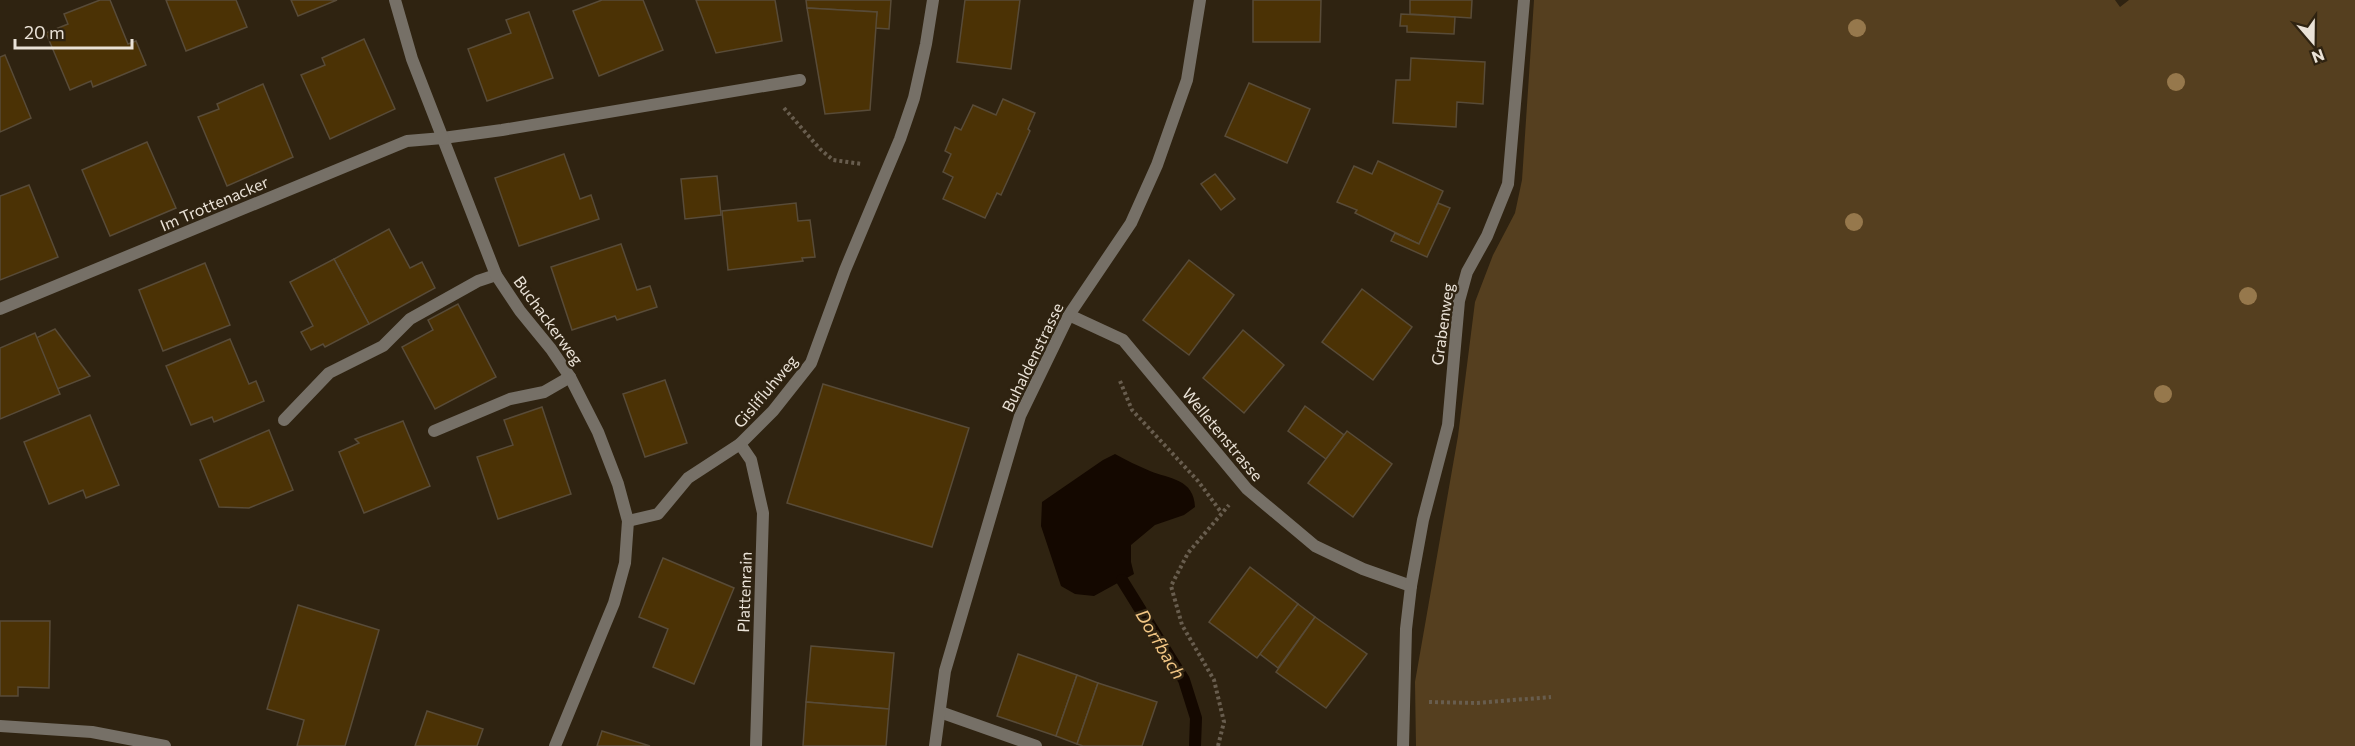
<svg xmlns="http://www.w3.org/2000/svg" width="2355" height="746" viewBox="0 0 2355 746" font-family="Commissioner,sans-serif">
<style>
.green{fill:#553f1f}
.water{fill:#140800}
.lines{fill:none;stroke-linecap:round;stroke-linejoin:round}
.stream{stroke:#140800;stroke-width:12}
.building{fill:#4b3205;stroke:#584b38;stroke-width:1.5}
.path{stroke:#685d4e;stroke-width:4;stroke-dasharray:3 3;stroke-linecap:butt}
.service{stroke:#767067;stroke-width:12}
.minor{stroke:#767067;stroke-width:12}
.tree{fill:#96784c}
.labels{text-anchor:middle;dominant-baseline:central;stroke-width:5;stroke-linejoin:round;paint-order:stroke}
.street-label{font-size:16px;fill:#eae2d7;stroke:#2f2311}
.water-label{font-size:18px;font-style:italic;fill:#f2c684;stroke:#2f2311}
</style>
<rect width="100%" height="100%" fill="#2f2311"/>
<path class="green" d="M1534 0H2115L2120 7 2129 0H2355V746H1416L1415 682 1458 436 1475 302 1493 255 1515 213 1522 180Z"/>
<path class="water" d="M1115 454C1126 460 1138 466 1150 471 1170 479 1194 479 1195 507L1184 515 1155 525 1131 545V562L1134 574 1094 596 1075 594 1061 586 1041 526 1042 502 1103 460Z"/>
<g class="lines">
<path class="stream" d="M1122 580 1184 680 1196 718 1195 746"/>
</g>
<g class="building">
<path d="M100 0H110L128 44 136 41 146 65 93 87 91 81 70 90 46 33 68 24 64 14Z"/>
<path d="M166 0H236L247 27 186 51Z"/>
<path d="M291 0H337L298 16Z"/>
<path d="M602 0H643L663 50 599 76 573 11Z"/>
<path d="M696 0H775L782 41 716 53Z"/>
<path d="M806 0H891L889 29 875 28 877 12 807 8Z"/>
<path d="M965 0H1020L1011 69 957 62Z"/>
<path d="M1253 0H1321L1320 42H1253Z"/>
<path d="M1410 0H1472L1471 18 1410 14Z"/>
<path d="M807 8 877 12 870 110 825 114Z"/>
<path d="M529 12 553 78 487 101 468 49 511 33 506 20Z"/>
<path d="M1401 14 1455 17 1454 34 1407 32V26H1400Z"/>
<path d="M364 39 395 109 330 139 301 75 325 65 322 58Z"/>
<path d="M5 55 31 118 0 132V57Z"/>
<path d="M1411 58 1485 62 1483 104 1457 102 1456 127 1393 123 1396 80H1410Z"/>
<path d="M1249 83 1310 109 1287 163 1225 136Z"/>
<path d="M263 84 293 157 227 186 198 117 219 109 217 104Z"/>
<path d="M1003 99 1035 113 1028 129 1030 131 1001 195 997 193 985 218 943 199 953 177 943 172 951 154 945 151 955 127 961 130 973 105 996 115Z"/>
<path d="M147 142 176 208 110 236 82 170Z"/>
<path d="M564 154 580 199 591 195 599 219 519 246 495 178Z"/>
<path d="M1378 161 1443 191 1419 244 1355 213 1357 210 1337 202 1354 166 1372 174Z"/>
<path d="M1215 174 1235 199 1221 210 1201 184Z"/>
<path d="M717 176 721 215 685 219 681 179Z"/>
<path d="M29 185 58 257 0 280V196Z"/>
<path d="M796 203 798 221 810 220 815 257 802 258 803 261 728 270 722 211Z"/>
<path d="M1438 203 1450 208 1427 257 1391 241 1395 233 1419 244Z"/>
<path d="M389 229 410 268 422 262 435 288 369 324 334 259Z"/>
<path d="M621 244 637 290 650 286 657 307 617 320 615 316 572 330 551 267Z"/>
<path d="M334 259 369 324 325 347 323 344 311 350 301 332 313 326 290 282Z"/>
<path d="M1189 260 1234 295 1189 355 1143 320Z"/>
<path d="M205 263 230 325 163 351 139 290Z"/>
<path d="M1362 289 1412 327 1373 380 1322 342Z"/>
<path d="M458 304 496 377 435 409 402 347 433 330 428 320Z"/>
<path d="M55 329 90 376 57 389 36 338Z"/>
<path d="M1243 330 1284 365 1244 413 1203 378Z"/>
<path d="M35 333 60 394 0 419V348Z"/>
<path d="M230 339 249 384 256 381 264 401 214 422 212 417 191 425 166 366Z"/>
<path d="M665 380 687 443 645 457 623 394Z"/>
<path d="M823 384 969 428 932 547 787 503Z"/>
<path d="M1305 406 1344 435 1326 459 1288 431Z"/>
<path d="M542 407 571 494 498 519 477 457 513 445 504 420Z"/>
<path d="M90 415 119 485 86 498 83 490 49 504 24 442Z"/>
<path d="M403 421 430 486 364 513 339 452 359 443 355 439Z"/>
<path d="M269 430 293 490 249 508 219 507 200 460Z"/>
<path d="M1347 431 1392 464 1353 517 1308 483Z"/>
<path d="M663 558 734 588 694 684 653 667 668 629 639 617Z"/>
<path d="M1250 567 1298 604 1257 658 1209 622Z"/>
<path d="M1298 604 1315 617 1278 668 1260 654Z"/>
<path d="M298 605 379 630 345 746H297L304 720 267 709Z"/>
<path d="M1315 617 1367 654 1326 708 1276 672Z"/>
<path d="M0 621H50L49 688 18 687V696H0Z"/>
<path d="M811 646 894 653 889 709 806 702Z"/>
<path d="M1018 654 1077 675 1056 736 997 716Z"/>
<path d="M1077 675 1098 683 1077 744 1056 736Z"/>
<path d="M1098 683 1157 702 1142 746H1083L1077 744Z"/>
<path d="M806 702 889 709 886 746H803Z"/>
<path d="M427 711 483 729 477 746H415Z"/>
<path d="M602 731 650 746H597Z"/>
</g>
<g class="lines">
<g class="path">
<path d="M784 108 820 149 833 160 862 164"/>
<path d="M1120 381 1132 410 1198 481 1221 512"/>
<path d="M1429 702 1477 703 1551 697"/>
<path d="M1218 746 1224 722 1214 680 1182 625 1171 586 1188 553 1229 505"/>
</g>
<g class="service">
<path d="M443 138 502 130 800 80"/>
<path d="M284 420 329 373 383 346 410 319 478 281 496 275"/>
<path d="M434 431 510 399 544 392 570 377"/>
<path d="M940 712 1036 746"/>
</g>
<g class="minor">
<path d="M395 0 412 59 496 275 520 311 551 349 570 377 598 432 618 484 628 521 625 563 614 603 555 746"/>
<path d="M0 309 407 141 443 138"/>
<path d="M1069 315 1123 340 1247 489 1315 546 1363 569 1411 586"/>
<path d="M740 444 751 460 763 513 756 746"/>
<path d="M628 521 658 514 688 478 740 444 773 411 811 363 845 270 900 139 914 98 926 44 933 0"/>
<path d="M0 726 92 732 165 746"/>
<path d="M935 746 945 671 1020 416 1069 315 1131 223 1157 165 1187 80 1200 0"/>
<path d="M1403 746 1406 629 1411 586 1423 520 1448 425 1459 301 1467 272 1487 236 1508 184 1524 0"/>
</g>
</g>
<g class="tree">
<circle cx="1857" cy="28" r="9"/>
<circle cx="2176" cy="82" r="9"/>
<circle cx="1854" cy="222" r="9"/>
<circle cx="2248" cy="296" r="9"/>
<circle cx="2163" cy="394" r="9"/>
</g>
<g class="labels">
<g class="street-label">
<text transform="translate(214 203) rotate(-23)">Im Trottenacker</text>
<text transform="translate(549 320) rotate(54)">Buchackerweg</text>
<text transform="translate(1442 324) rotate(-82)">Grabenweg</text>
<text transform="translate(1032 357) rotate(-64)">Buhaldenstrasse</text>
<text transform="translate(765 391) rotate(-50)">Gislifluhweg</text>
<text transform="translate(1223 434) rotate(50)">Welletenstrasse</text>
<text transform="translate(744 592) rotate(-88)">Plattenrain</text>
</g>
<g class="water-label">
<text transform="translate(1161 644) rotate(59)">Dorfbach</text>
</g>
</g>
<g transform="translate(2313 42) rotate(160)" stroke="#2f2311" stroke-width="4.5" paint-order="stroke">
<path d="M0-4.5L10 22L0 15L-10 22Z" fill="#eae2d7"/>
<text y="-9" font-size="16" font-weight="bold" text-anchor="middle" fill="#eae2d7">N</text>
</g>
<path d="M15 39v9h117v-9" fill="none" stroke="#eae2d7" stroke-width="3"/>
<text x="24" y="39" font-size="18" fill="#eae2d7" stroke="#2f2311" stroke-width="4.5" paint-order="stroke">20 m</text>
</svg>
